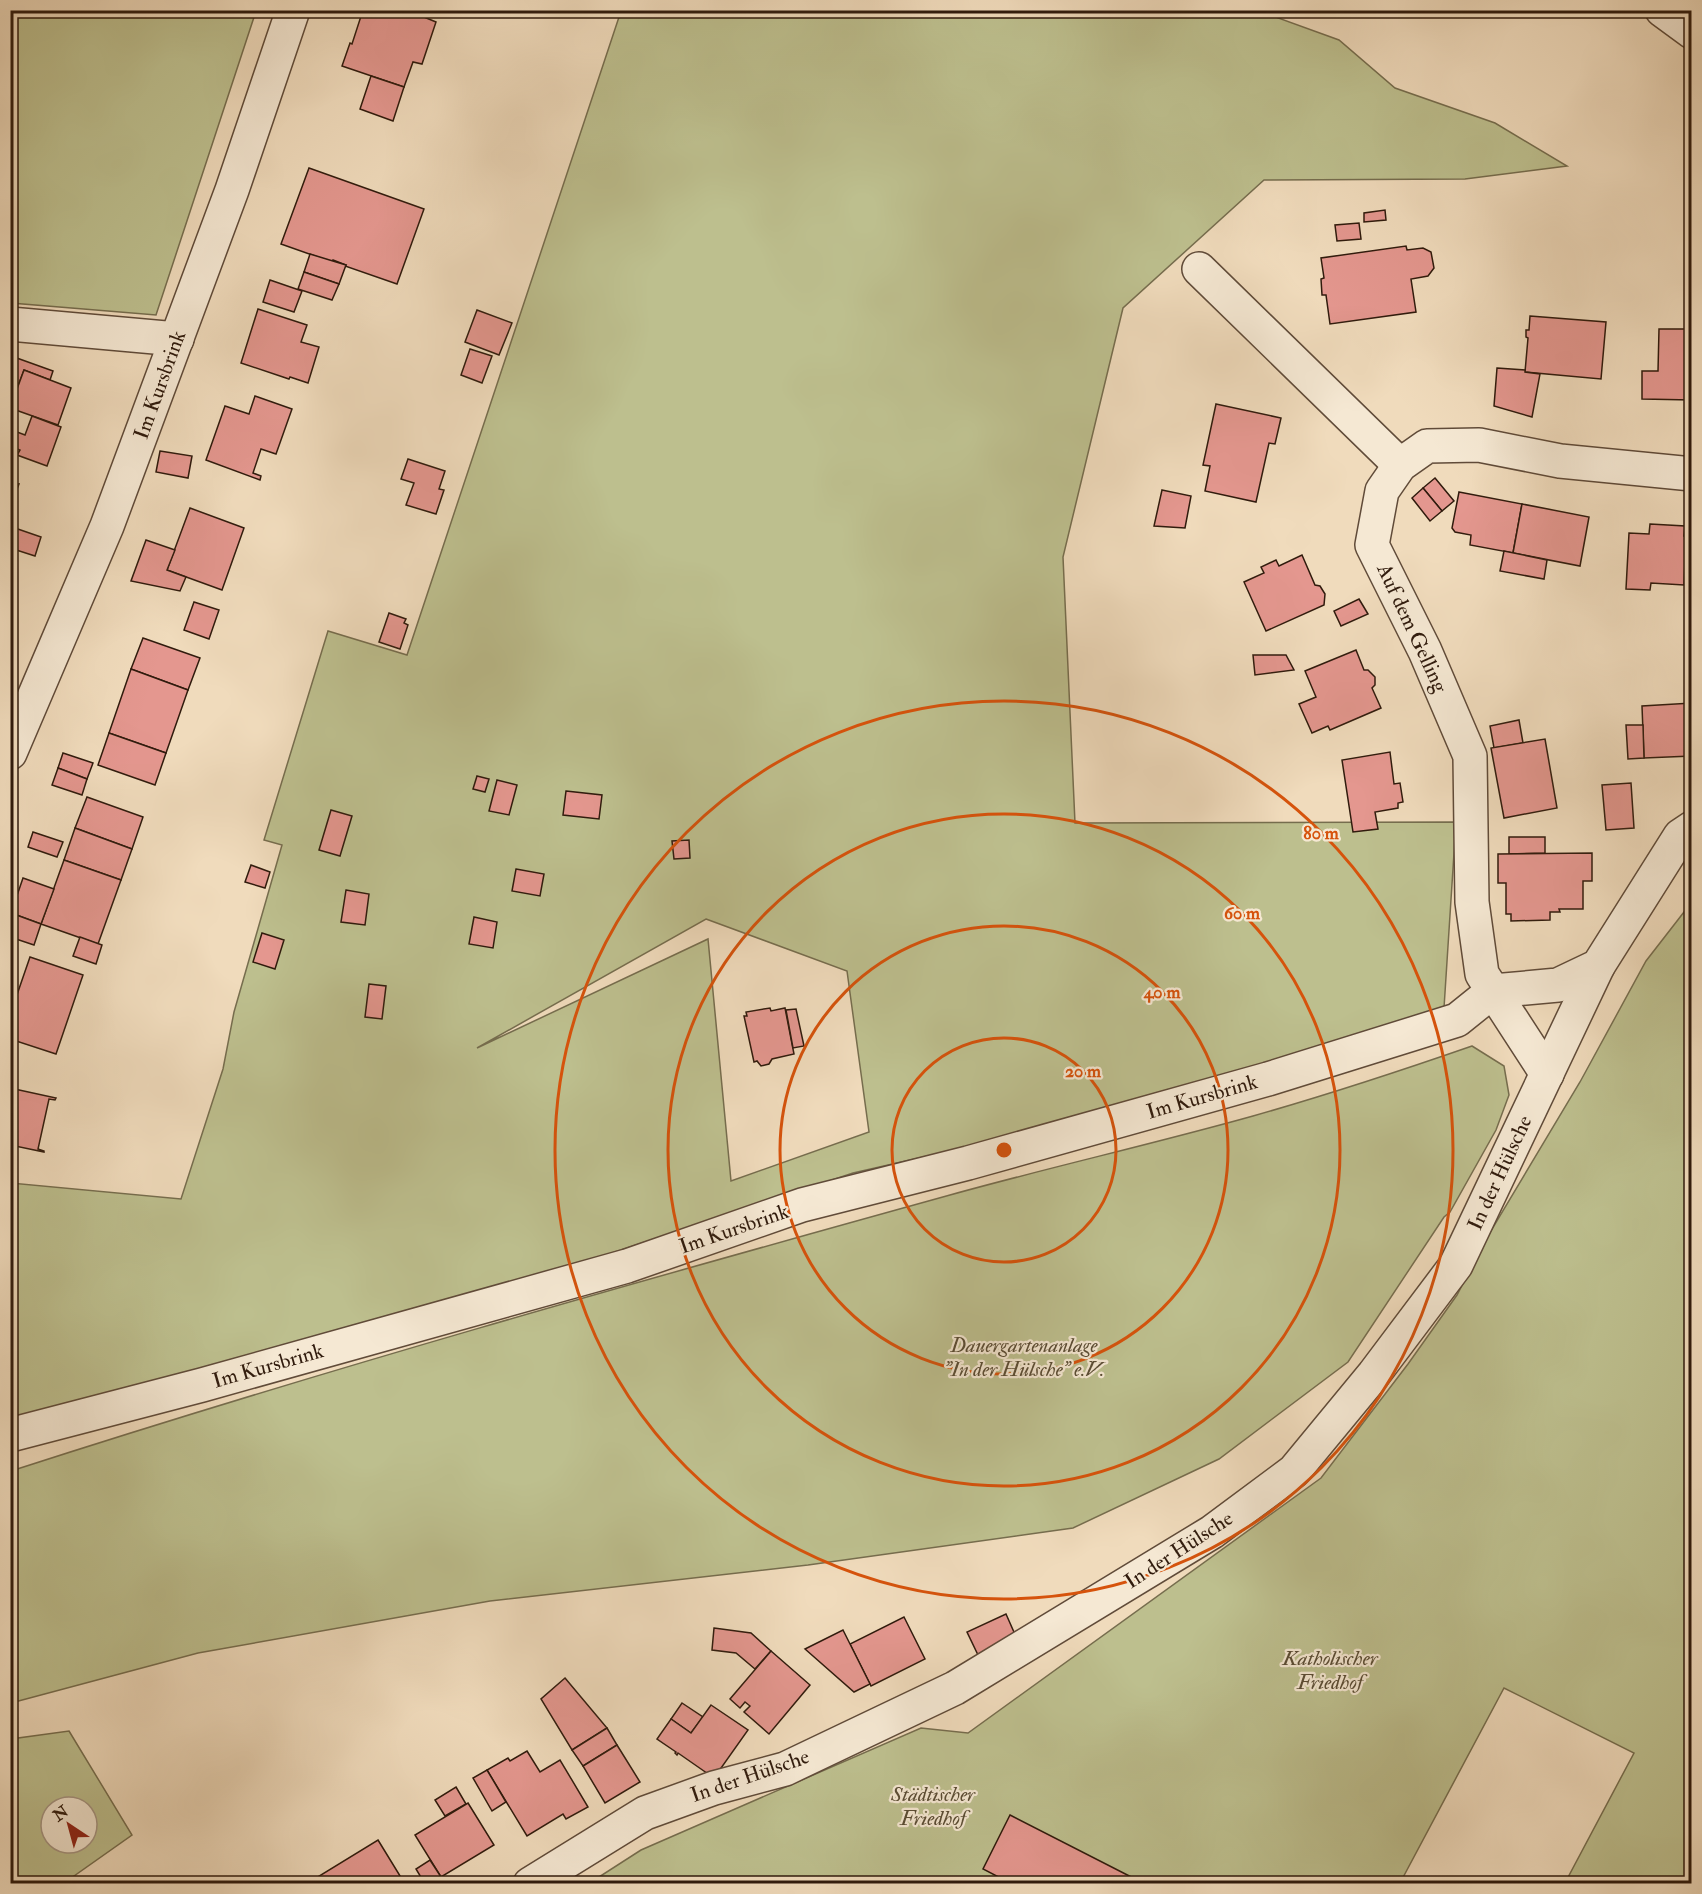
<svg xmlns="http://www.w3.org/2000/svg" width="1702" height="1894" viewBox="0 0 1702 1894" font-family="'IM FELL Double Pica',serif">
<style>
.green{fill:#bdbf8e;stroke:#766d4e;stroke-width:1.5;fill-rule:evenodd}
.building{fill:#e4978f;stroke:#301b0d;stroke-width:1.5}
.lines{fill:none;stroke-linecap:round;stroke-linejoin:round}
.minor-casing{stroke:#604b39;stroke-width:36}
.minor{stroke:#f5e8d3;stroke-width:33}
.ring{fill:none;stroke:#d6530c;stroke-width:3}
.labels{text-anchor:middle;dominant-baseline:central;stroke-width:4.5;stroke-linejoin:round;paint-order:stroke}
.street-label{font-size:21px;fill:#301b0d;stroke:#f5e8d3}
.park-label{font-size:21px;font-style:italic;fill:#5a4c34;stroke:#f5e8d3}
.centre{fill:#d6530c;stroke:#f5e8d3;stroke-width:3}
.ring-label{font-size:18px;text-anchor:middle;font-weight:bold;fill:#d6530c;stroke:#f5e8d3;stroke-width:4.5;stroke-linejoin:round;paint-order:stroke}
</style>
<rect width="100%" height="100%" fill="#f0dbbc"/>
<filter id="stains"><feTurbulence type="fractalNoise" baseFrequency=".00333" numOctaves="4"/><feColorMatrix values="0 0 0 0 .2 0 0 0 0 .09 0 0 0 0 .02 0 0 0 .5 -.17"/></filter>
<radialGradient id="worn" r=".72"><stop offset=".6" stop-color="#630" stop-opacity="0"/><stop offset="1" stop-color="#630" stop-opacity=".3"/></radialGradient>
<g class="green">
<path d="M10 11H256L156 315 11 303Z"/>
<path d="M621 11H1259L1339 40 1395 88 1495 123 1567 166 1465 179 1264 180 1123 308 1063 557 1075 823 1456 822 1444 1008 1268 1079 853 1173 443 1309 11 1420V1183L181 1199 223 1069 234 1012 282 845 264 840 328 631 407 655ZM706 919 847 971 869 1132 731 1181 708 939 477 1048Z"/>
<path d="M1691 903V1883H1565L1634 1753 1504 1688 1400 1883 588 1884 641 1850 921 1728 968 1733 1321 1478 1408 1364 1457 1295 1486 1239 1580 1082 1646 961Z"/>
<path d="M1472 1046 1504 1066 1509 1095 1496 1130 1450 1212 1444 1217 1348 1362 1219 1459 1073 1528 808 1565 490 1601 198 1653 11 1703V1471C321 1371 636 1282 950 1195 1051 1167 1153 1144 1253 1116 1327 1095 1400 1071 1472 1046Z"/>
<path d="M69 1731 132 1835 64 1883H11V1739ZM51 1807H87V1843H51Z"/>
</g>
<g class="building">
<path d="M363 10H407L436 22 422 64 413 62 404 87 342 66 350 43 352 44Z"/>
<path d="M371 76 404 87 393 121 360 109Z"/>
<path d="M309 168 424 209 397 284 345 266 346 265 333 260 332 262 281 244Z"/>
<path d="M1385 210 1386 220 1364 222V213Z"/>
<path d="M1359 223 1361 239 1337 241 1335 225Z"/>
<path d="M1406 246 1407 250 1423 248 1431 252 1434 268 1428 276 1411 279 1416 312 1330 324 1326 295H1322L1321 279 1324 278 1321 258Z"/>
<path d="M310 254 346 265 339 284 304 272Z"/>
<path d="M304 272 339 284 332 300 298 289Z"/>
<path d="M270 280 302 291 294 312 263 302Z"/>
<path d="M258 309 307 325 301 342 319 347 308 383 290 377 289 379 241 363Z"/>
<path d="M477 310 512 323 499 355 465 342Z"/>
<path d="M1530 316 1606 322 1601 379 1525 372 1528 338 1526 337V330H1529Z"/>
<path d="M1659 329H1692V400L1642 399V371H1658Z"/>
<path d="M470 349 492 356 482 383 461 375Z"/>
<path d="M14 357 53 371 50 380 24 370 10 407V367Z"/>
<path d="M1497 368 1525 370V372L1540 374 1532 417 1494 406Z"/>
<path d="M24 370 71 388 58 425 10 408Z"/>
<path d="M255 396 292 409 276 454 261 449 253 473 261 476 260 480 206 460 225 406 249 414Z"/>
<path d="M1216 404 1281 418 1275 444 1269 443 1256 502 1205 491 1210 466 1203 465Z"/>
<path d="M32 416 61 427 47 466 17 455 20 450 10 446 12 430 25 435Z"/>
<path d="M160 451 192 456 188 478 156 472Z"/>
<path d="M408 459 445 471 439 489 444 490 436 514 406 505 414 483 401 479Z"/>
<path d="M1435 478 1454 501 1442 511 1423 488Z"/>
<path d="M10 483 19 484 10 508Z"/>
<path d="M1423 488 1442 511 1430 521 1412 498Z"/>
<path d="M1162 490 1191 496 1185 528 1154 526Z"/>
<path d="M1459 492 1522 504 1513 553 1470 545 1471 535 1455 532 1452 528Z"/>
<path d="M1522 504 1589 517 1580 566 1513 553Z"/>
<path d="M190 508 244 528 222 590 167 570Z"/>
<path d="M1650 524 1685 526 1684 536H1686L1684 585 1651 583 1650 590 1626 589 1629 533 1649 534Z"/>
<path d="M12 527 41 537 35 556 10 548Z"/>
<path d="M146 540 175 550 167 570 186 577 180 591 131 581Z"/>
<path d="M1504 551 1547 560 1544 579 1500 571Z"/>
<path d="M1302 555 1315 585 1320 586 1325 594 1324 605 1266 631 1244 582 1264 573 1261 567 1276 560 1279 566Z"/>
<path d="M1359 599 1368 614 1341 626 1334 611Z"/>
<path d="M194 602 219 610 209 639 184 630Z"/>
<path d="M389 613 406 619 404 623 408 625 400 649 379 642Z"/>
<path d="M143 638 200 658 188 690 131 669Z"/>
<path d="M1356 650 1364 670H1368L1375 677V685L1372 688 1381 708 1330 730 1328 726 1312 733 1299 704 1316 697 1305 671Z"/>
<path d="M1253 655H1286L1294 670 1255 675Z"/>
<path d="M131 669 188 690 166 753 109 733Z"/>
<path d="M1692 703V756L1644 758 1642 706Z"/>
<path d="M1519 720 1523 743 1494 748 1490 726Z"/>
<path d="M1626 725H1643L1644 758 1628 759Z"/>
<path d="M109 733 166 753 155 785 98 765Z"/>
<path d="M1545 739 1557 808 1504 818 1491 748Z"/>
<path d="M1390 752 1394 784 1400 783 1403 802 1398 803V808L1375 812 1378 829 1353 832 1342 760Z"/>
<path d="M63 753 93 763 87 779 58 768Z"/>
<path d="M58 768 87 779 82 795 52 785Z"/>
<path d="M477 776 489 779 485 792 473 789Z"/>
<path d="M497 780 517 785 509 815 489 811Z"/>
<path d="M1631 783 1634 828 1606 830 1602 785Z"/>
<path d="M566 791 602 795 599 819 563 815Z"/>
<path d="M87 797 143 817 132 849 75 828Z"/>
<path d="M331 810 352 816 340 856 319 850Z"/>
<path d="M75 828 132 849 121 880 64 860Z"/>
<path d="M33 832 63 842 57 857 28 847Z"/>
<path d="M1509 837H1545V853L1509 854Z"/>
<path d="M689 840 690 858 674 859 672 841Z"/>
<path d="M1592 853V881H1583V909H1559L1560 912H1550V920L1511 921V914H1506V883H1498V854Z"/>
<path d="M64 860 121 880 98 944 41 924Z"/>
<path d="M251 865 270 872 265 888 245 882Z"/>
<path d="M516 869 544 874 540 896 512 891Z"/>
<path d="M23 878 54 889 41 924 11 913Z"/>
<path d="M346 890 369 894 365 925 341 922Z"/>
<path d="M11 913 41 924 34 945 10 937Z"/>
<path d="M474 917 497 922 493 948 469 944Z"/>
<path d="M262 933 284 940 275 969 253 962Z"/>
<path d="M80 937 102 945 96 964 73 956Z"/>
<path d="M30 957 83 975 56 1054 10 1039V1015Z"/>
<path d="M369 984 386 986 382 1019 365 1017Z"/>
<path d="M770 1008 771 1011 785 1008 794 1054 772 1059 769 1064 761 1066 757 1061 754 1062 744 1016H747L746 1012Z"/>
<path d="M796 1009 804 1046 793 1048 786 1010Z"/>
<path d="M10 1088 56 1098 55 1100 49 1099 38 1149 44 1151V1152L10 1145Z"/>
<path d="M1006 1614 1017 1639 979 1657 967 1632Z"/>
<path d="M904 1617 925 1659 871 1686 850 1644Z"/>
<path d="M714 1628 751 1633 771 1651 755 1669 736 1653 712 1650Z"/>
<path d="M843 1630 870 1684 854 1692 805 1649Z"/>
<path d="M771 1651 810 1685 769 1734 744 1712 750 1706 745 1702 740 1708 730 1699Z"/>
<path d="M565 1678 607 1728 572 1750 541 1699Z"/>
<path d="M682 1703 703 1717 691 1733 671 1719Z"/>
<path d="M711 1705 748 1730 714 1778 678 1753 677 1755 675 1753 676 1752 657 1739 671 1719 691 1733Z"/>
<path d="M607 1728 617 1745 583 1766 572 1750Z"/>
<path d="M617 1745 640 1782 605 1803 583 1766Z"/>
<path d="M527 1751 540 1772 560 1760 588 1807 566 1819 563 1814 527 1836 487 1770 508 1758 510 1761Z"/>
<path d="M487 1770 506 1802 492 1811 473 1778Z"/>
<path d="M456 1787 466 1804 445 1816 435 1800Z"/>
<path d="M468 1803 494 1845 441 1877 415 1835Z"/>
<path d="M1010 1815 1145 1884H1012L983 1869Z"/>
<path d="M378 1840 405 1884H312L311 1881Z"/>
<path d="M430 1860 441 1877H443L447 1884H425L416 1869Z"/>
</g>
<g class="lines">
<g class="minor-casing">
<g id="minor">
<path d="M1662 10 1692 32"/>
<path d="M1199 269 1400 465"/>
<path d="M10 324 177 339"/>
<path d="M10 753 107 526 232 190 293 10"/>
<path d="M1547 1074 1482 974 1472 902 1470 756 1425 651 1372 545 1382 491 1400 465 1427 446 1479 445 1560 461 1692 474"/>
<path d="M10 1435 202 1385 627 1266 802 1205 968 1163 1268 1079 1457 1020 1493 991 1558 985 1598 966 1680 836 1692 828"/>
<path d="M530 1884 645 1813 714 1788 785 1769 955 1688 1212 1532 1294 1471 1374 1374 1456 1265 1598 966"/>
</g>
</g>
<use href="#minor" class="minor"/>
</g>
<g class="ring">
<circle cx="1004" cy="1150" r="112"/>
<circle cx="1004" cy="1150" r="224"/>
<circle cx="1004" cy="1150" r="336"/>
<circle cx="1004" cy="1150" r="449"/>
</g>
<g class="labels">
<g class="street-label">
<text transform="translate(160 385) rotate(-70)">Im Kursbrink</text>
<text transform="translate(1412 628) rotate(65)">Auf dem Gelling</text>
<text transform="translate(1202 1097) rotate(-16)">Im Kursbrink</text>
<text transform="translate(1500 1173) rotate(-65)">In der Hülsche</text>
<text transform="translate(734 1229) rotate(-19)">Im Kursbrink</text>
<text transform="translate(268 1366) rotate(-16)">Im Kursbrink</text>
<text transform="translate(1179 1550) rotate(-33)">In der Hülsche</text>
<text transform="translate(750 1776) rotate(-19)">In der Hülsche</text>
</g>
<g class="park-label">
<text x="1024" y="1345">Dauergartenanlage<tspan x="1024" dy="24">"In der Hülsche" e.V.</tspan></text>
<text x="1330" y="1658">Katholischer<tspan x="1330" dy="24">Friedhof</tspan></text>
<text x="933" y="1794">Städtischer<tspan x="933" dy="24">Friedhof</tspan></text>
</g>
</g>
<circle cx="1004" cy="1150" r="9" class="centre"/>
<g class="ring-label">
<text x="1321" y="839">80 m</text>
<text x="1242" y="919">60 m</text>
<text x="1162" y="998">40 m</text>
<text x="1083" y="1077">20 m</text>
</g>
<rect width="1702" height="1894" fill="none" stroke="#f0dbbc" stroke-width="36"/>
<rect x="12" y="12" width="1678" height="1870" fill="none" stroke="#301b0d" stroke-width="3"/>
<rect x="18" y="18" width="1666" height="1858" fill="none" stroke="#301b0d" stroke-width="1.5"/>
<g transform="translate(69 1825) rotate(324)"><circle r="28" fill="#f5e8d3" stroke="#a69684" stroke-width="1.5"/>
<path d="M0-4.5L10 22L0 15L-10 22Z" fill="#8f2418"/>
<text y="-9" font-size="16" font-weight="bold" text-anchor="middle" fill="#301b0d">N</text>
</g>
<rect width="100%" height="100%" filter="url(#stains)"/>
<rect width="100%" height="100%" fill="url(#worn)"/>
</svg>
